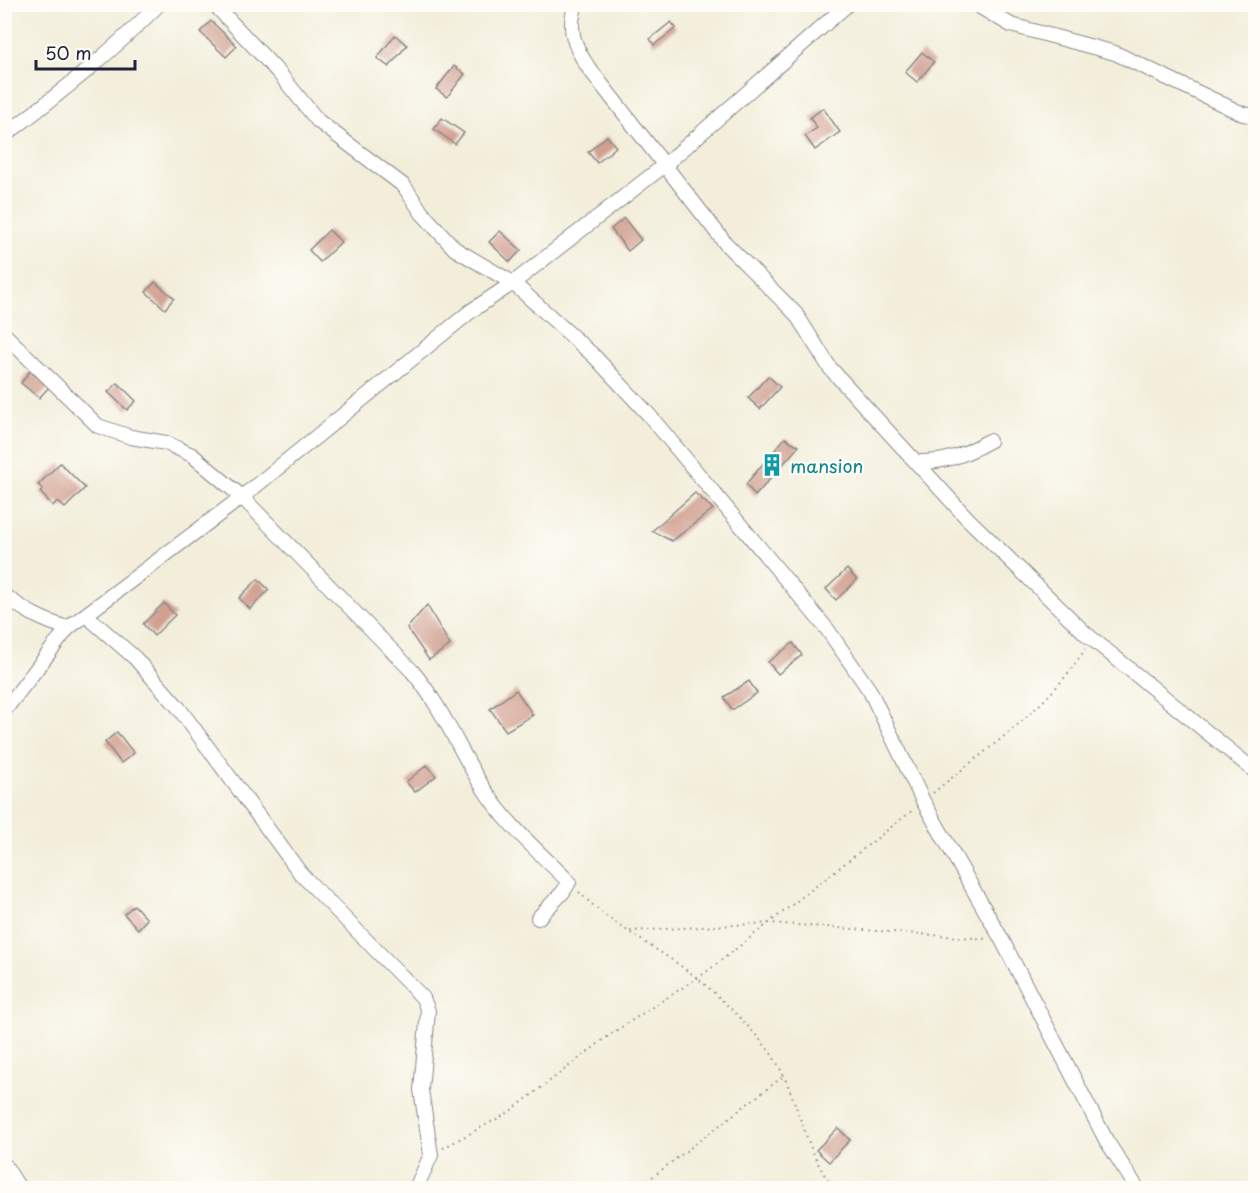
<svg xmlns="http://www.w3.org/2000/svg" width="1260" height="1193" viewBox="0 0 1260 1193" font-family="'Playpen Sans',sans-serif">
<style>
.building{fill:#d2a091}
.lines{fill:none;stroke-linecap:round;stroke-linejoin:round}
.minor-casing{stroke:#8a888a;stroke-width:16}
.path{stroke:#8a888a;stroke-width:2;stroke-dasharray:1.5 4.5;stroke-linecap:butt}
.minor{stroke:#fff;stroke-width:14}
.labels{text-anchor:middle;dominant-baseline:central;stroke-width:4.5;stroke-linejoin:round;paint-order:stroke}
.culture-label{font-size:18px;fill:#0d838f;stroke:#fdfcf7;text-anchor:start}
</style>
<rect width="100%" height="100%" fill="#fdfcf7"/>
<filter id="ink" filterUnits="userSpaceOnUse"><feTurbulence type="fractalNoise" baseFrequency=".0167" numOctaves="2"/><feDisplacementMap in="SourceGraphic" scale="12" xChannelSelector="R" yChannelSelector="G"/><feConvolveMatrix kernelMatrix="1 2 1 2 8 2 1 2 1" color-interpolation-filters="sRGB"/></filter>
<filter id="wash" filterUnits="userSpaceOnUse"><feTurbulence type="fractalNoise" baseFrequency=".008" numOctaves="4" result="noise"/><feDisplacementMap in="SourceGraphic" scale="24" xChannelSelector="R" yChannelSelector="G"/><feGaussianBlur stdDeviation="1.35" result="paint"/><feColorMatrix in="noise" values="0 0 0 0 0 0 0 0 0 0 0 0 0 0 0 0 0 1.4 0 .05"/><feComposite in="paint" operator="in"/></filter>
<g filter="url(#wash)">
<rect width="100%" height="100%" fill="#f3eeda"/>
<g id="blocks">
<g class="building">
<path d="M211 21 237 46 226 57 200 32Z"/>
<path d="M671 22 676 28 654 45 650 39Z"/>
<path d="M395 35 407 45 389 67 377 58Z"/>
<path d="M922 52 934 62 917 82 905 72Z"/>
<path d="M454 66 465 74 447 97 436 89Z"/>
<path d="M823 108 840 132 815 150 805 136 817 128 810 118Z"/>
<path d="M442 118 464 133 455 144 434 129Z"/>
<path d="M607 136 616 147 597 163 588 152Z"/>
<path d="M624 218 641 240 628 251 611 229Z"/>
<path d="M329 230 341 242 320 262 309 250Z"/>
<path d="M500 231 521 250 510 262 489 242Z"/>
<path d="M155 282 174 298 165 309 146 292Z"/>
<path d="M30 371 49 387 39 398 21 383Z"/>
<path d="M768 376 780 387 760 409 748 398Z"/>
<path d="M118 383 136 401 127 410 108 392Z"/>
<path d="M785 438 799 446 755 496 746 484Z"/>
<path d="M60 463 85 488 65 508 57 501 53 506 40 492 43 489 38 485Z"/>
<path d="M695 493 713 509 672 541 652 531Z"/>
<path d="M847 569 857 580 836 600 826 589Z"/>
<path d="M258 579 269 590 250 609 239 598Z"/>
<path d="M164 603 175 615 154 636 143 624Z"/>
<path d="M427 605 450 645 429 660 407 628Z"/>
<path d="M793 643 802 655 778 674 768 662Z"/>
<path d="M749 681 757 693 732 710 724 697Z"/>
<path d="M516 690 533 715 506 731 490 709Z"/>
<path d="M117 732 134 753 121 763 105 742Z"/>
<path d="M427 765 436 776 415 792 406 782Z"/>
<path d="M134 905 147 919 138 929 124 914Z"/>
<path d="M838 1128 850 1140 829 1162 816 1150Z"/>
</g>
</g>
</g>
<g filter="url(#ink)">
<use href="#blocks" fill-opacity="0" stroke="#8a888a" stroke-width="1.5"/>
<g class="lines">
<g class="minor-casing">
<g id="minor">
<path d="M214 4 279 73 318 121 404 186 422 213 455 249 513 283 595 357 649 415 827 629 870 691 923 801 1002 940 1106 1140 1137 1188"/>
<path d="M576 4C567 29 574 46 588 67L726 244 796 314 830 368 967 518 1085 633 1256 772"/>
<path d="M975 4 1011 25 1115 53 1243 114 1256 116"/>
<path d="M4 136C59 94 111 53 159 4"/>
<path d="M4 334 98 426 131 437 166 443 192 455 242 497 412 671C441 705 458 748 482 786 505 823 538 851 569 882L563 892 538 918"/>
<path d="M916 462C945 463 964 455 989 441"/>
<path d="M4 595C25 611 43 621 68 628"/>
<path d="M87 616 135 658 178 707 301 874 423 998 428 1011 421 1090 431 1155 416 1188"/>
<path d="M4 711 68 628 242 497 471 311 513 283 666 164 848 4"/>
<path d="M4 1164 19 1188"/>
</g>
</g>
<g class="path">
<path d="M933 793C986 749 1049 708 1085 649"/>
<path d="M579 892C613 927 659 948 697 978 720 997 743 1020 762 1042 799 1084 799 1145 834 1188"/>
<path d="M630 931 770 923 987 939"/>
<path d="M443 1148 508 1113 611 1034 705 973 913 810"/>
<path d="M638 1188 785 1075"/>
</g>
<use href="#minor" class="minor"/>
</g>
</g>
<defs>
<g id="building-bare" transform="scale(1.8)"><path d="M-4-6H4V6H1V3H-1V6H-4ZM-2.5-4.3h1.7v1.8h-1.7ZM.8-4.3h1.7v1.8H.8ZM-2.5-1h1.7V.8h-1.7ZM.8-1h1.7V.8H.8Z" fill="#0f9aa8" stroke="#fdfcf7" stroke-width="2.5" paint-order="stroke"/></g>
</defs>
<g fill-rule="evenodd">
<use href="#building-bare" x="772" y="465"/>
</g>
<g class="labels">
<g class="culture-label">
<text x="790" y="465">mansion</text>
</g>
</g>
<rect width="1260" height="1193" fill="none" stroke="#fdfcf7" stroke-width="24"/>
<path d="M36 60v9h99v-9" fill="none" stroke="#22223b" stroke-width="3"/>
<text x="45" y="60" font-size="18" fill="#22223b" stroke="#fdfcf7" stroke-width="4.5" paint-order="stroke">50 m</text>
</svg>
